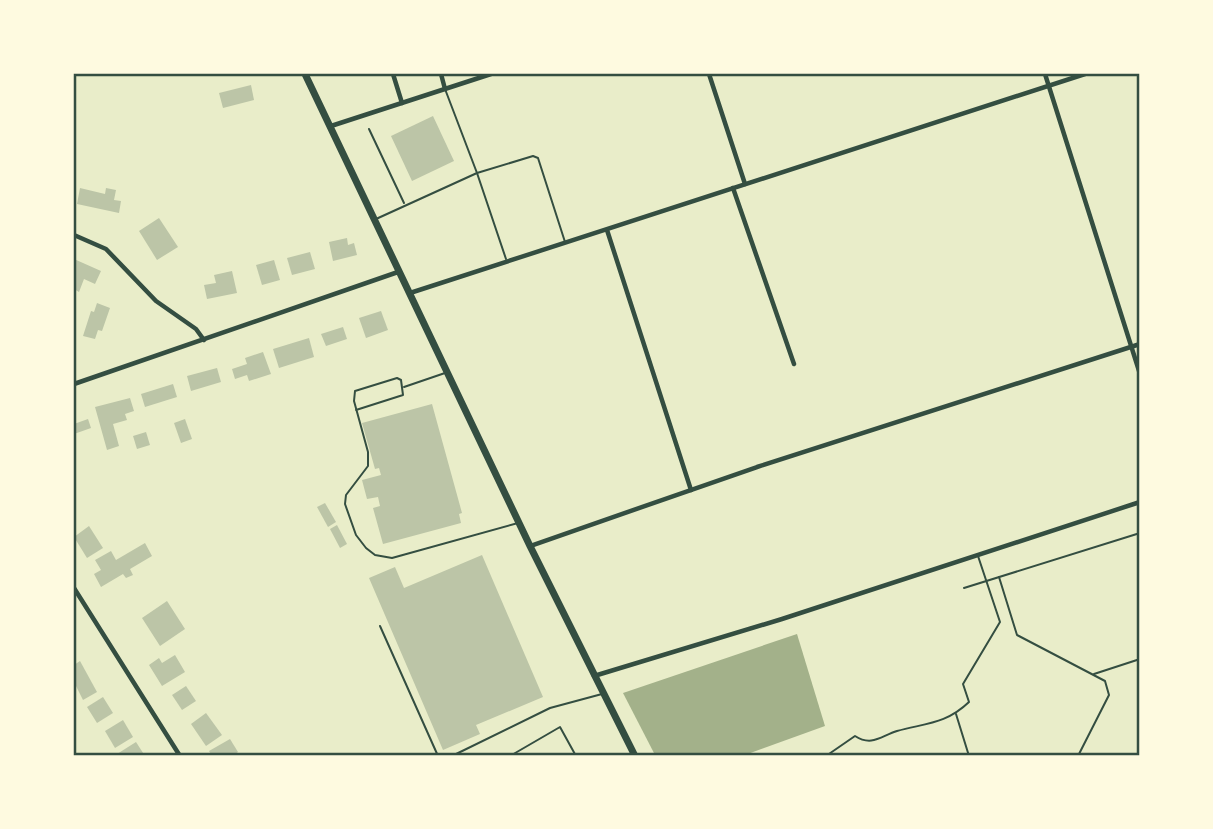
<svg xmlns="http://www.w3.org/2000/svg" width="1213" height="829" viewBox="0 0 1213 829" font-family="'Exo 2',sans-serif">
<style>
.water{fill:#a3b18a}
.building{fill:#bcc5a7}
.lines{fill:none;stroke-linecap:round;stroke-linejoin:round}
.service{stroke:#344e41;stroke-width:2}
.minor{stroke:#344e41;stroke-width:4.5}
.primary{stroke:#344e41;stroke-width:7}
.neatline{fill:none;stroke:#344e41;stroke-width:2.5}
</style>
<rect width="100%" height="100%" fill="#e9edc9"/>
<path class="water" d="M797 634 825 726 745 755H655L623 693Z"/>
<g class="building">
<path d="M251 85 254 100 223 108 219 93Z"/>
<path d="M433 116 454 161 412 181 391 136Z"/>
<path d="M80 188 105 194 106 188 116 190 114 200 121 201 119 213 77 204Z"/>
<path d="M159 218 178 247 157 260 139 231Z"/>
<path d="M347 238 348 245 354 243 357 255 333 261 329 242Z"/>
<path d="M310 252 315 269 292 275 287 258Z"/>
<path d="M74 259 101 271 95 284 84 279 79 292 74 289Z"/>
<path d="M274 260 280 280 262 285 256 265Z"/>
<path d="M232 271 237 293 207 299 204 285 216 283 214 275Z"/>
<path d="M97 303 110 308 102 331 98 330 95 339 83 336 91 311 94 312Z"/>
<path d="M381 311 388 330 366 338 359 318Z"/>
<path d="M343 327 347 339 326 346 321 334Z"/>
<path d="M309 338 314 357 279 368 273 349Z"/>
<path d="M263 352 271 374 249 381 247 375 235 379 232 369 247 364 245 358Z"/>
<path d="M217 368 221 382 191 391 187 376Z"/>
<path d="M173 384 177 397 145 407 141 394Z"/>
<path d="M130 398 134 411 125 414 127 420 113 424 119 446 107 450 95 407Z"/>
<path d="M432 404 462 513 459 514 461 523 383 544 373 508 380 506 378 497 367 499 362 480 381 475 379 468 375 469 362 423Z"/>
<path d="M88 419 91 428 74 434V424Z"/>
<path d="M185 419 192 439 181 443 174 423Z"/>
<path d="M146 432 150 445 137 449 133 436Z"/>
<path d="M325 503 336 522 328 527 317 507Z"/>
<path d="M337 525 347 544 340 548 330 529Z"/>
<path d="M89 526 103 548 87 558 74 537Z"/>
<path d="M145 543 152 556 130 569 133 575 126 578 123 574 101 587 94 574 101 570 95 560 111 551 116 560Z"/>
<path d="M482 555 543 697 476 725 480 734 443 750 369 578 395 567 404 588Z"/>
<path d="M167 601 185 629 160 646 142 618Z"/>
<path d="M175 655 185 672 162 686 149 665 159 658 162 663Z"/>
<path d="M80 661 97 692 83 700 74 682V665Z"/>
<path d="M186 686 196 701 182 710 172 695Z"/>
<path d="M103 697 113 713 97 723 87 707Z"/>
<path d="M206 713 222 735 206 746 191 724Z"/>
<path d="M123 720 133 737 115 748 105 731Z"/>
<path d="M230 739 238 752 233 756H212L209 751Z"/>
<path d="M136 742 145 756H118L117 754Z"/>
</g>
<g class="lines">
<g class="service">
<path d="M369 129 404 203"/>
<path d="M376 219 477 173 445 89"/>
<path d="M506 259 477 173 533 156 538 158 565 242"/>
<path d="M404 387 445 373"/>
<path d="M356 410 403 395 401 380 397 378 355 391 354 401 368 452V466L346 495 345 504 356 535 366 548 375 555 392 558 518 523"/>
<path d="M999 577 1017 635 1105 681 1109 695 1078 756"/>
<path d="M964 588 1140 533"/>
<path d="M380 626 438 756"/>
<path d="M1094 674 1140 659"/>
<path d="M956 714 969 756"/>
<path d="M452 756 550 708 602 694"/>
<path d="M510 756 560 727 576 756"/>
<path d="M826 756 855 736C872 747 881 736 897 731 926 723 946 724 969 702L963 684 1000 622 978 556"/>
</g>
<g class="minor">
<path d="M393 74 402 103"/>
<path d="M441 74 445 89"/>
<path d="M709 74 745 184"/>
<path d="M1045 74 1140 374"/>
<path d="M331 126 491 74"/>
<path d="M733 188 794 364"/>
<path d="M607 230 691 490"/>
<path d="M74 235 106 249 156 301 196 329 204 340"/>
<path d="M410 293 1085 74"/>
<path d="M74 384 398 272"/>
<path d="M530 546 757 467 1140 344"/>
<path d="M74 588 180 756"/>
<path d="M594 676 782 619 1140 502"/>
</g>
<path class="primary" d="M305 74 530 546 635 756"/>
</g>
<rect width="1213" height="829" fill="none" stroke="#fefae0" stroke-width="150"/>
<rect x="75" y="75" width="1063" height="679" class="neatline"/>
</svg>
